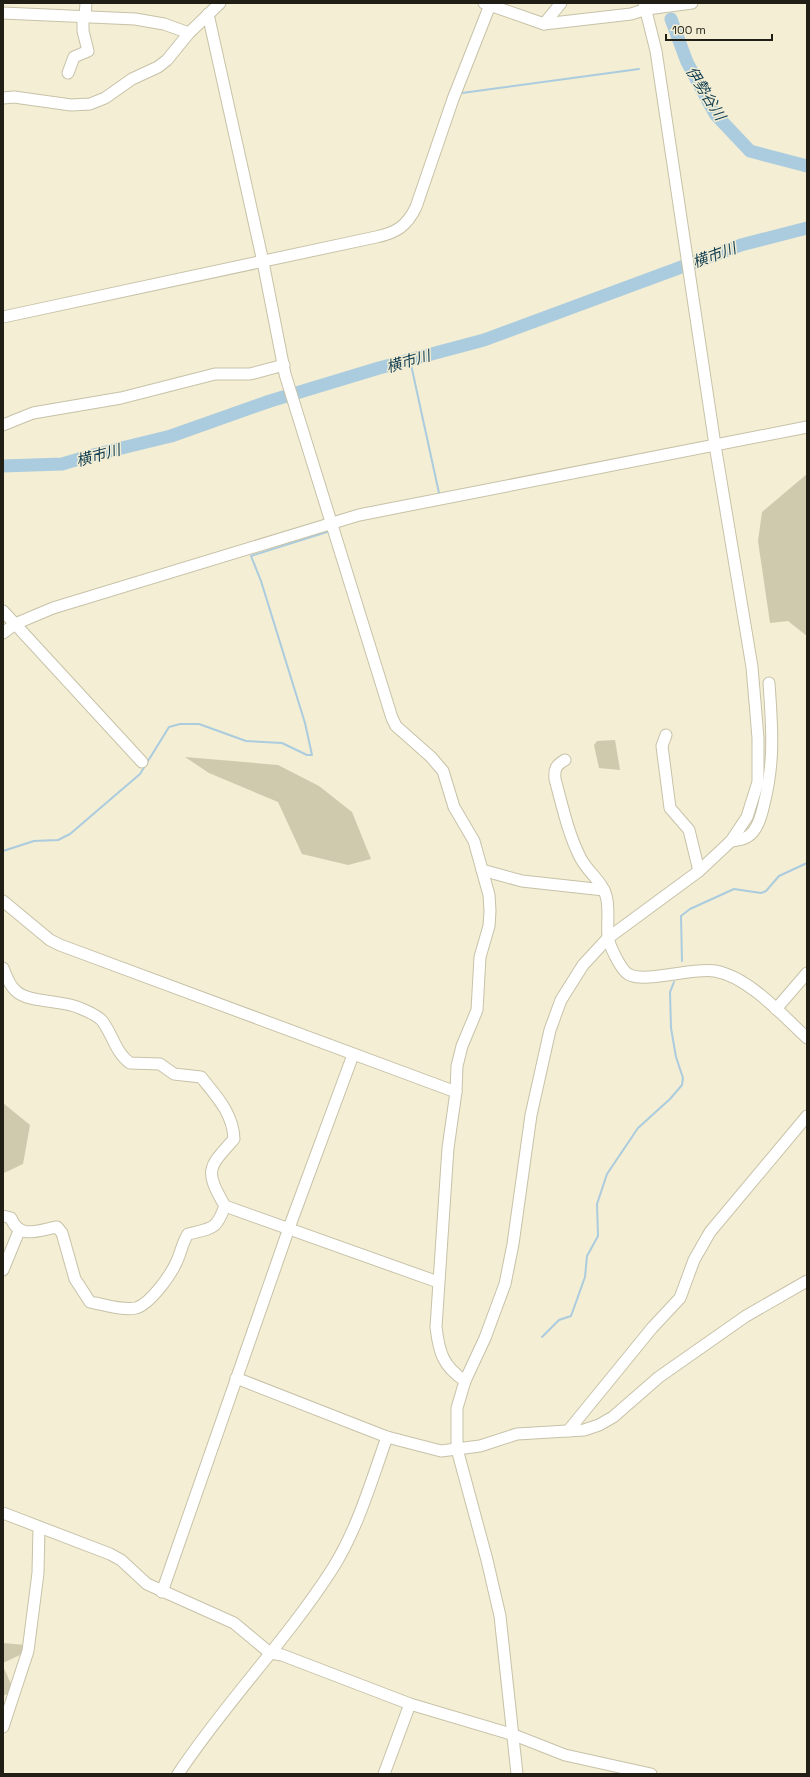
<svg xmlns="http://www.w3.org/2000/svg" width="810" height="1777" viewBox="0 0 810 1777" font-family="'Space Grotesk','Noto Sans JP',sans-serif">
<style>
.green{fill:#cfcaae}
.lines{fill:none;stroke-linecap:round;stroke-linejoin:round}
.stream{stroke:#abccde;stroke-width:2}
.river{stroke:#abccde;stroke-width:13}
.minor-casing{stroke:#c7c2a8;stroke-width:13}
.minor{stroke:#fff;stroke-width:11}
.labels{text-anchor:middle;dominant-baseline:central;stroke-width:3;stroke-linejoin:round;paint-order:stroke}
.water-label{font-size:15px;font-style:italic;fill:#113d51;stroke:#f3eed4}
</style>
<rect width="100%" height="100%" fill="#f3eed4"/>
<g class="green">
<path d="M807 474V636L788 621 770 623 758 541 762 512Z"/>
<path d="M615 740 620 770 599 768 594 745 597 741Z"/>
<path d="M185 757 278 765 319 786 352 812 371 859 348 865 302 854 278 802 209 773Z"/>
<path d="M3 1103 30 1125 23 1164 4 1173Z"/>
<path d="M3 1643 25 1645 22 1654 3 1663Z"/>
<path d="M3 1666 11 1684 9 1693 3 1696Z"/>
</g>
<g class="lines">
<g class="stream">
<path d="M462 93 639 69"/>
<path d="M410 360 439 493"/>
<path d="M3 851 34 841 58 840 70 834 140 774 169 727 180 724H199L246 741 282 743 307 755H312L305 723 261 581 251 556 327 532"/>
<path d="M682 961 681 916 690 909 734 889 761 893 766 891 779 876 807 863"/>
<path d="M542 1337 559 1320 571 1316 585 1277 587 1256 598 1236 597 1204 607 1174 638 1128 670 1099 682 1085 683 1078 676 1057 671 1028 670 992 674 982"/>
</g>
<g class="river">
<path d="M671 19 687 62 715 114 750 151 807 166"/>
<path d="M3 466 62 464 93 455 171 436 270 401 379 368 484 340 741 245 807 228"/>
</g>
<g class="minor-casing">
<g id="minor">
<path d="M484 3 544 24 631 14 647 9 692 3"/>
<path d="M3 13 135 19 164 24 189 33"/>
<path d="M208 14 263 262 285 374 392 718 396 726 431 757 443 771 454 807 474 841 489 895 490 911 489 926 480 957 477 1010 462 1046 457 1066 456 1092 448 1148 436 1327C439 1353 443 1366 465 1381"/>
<path d="M85 17 86 3"/>
<path d="M544 24 561 3"/>
<path d="M68 73 74 57 88 51 83 31V17"/>
<path d="M3 98 14 97 71 105 90 104 105 98 132 79 158 67 167 60 189 33 220 3"/>
<path d="M3 317 376 237C396 233 407 226 416 207L453 99 490 5"/>
<path d="M3 425 33 413 121 398 215 374H250L284 365"/>
<path d="M3 611 142 762"/>
<path d="M3 633 15 624 53 608 359 515 807 427"/>
<path d="M666 735 662 746 670 808 689 830 699 871"/>
<path d="M565 760C556 765 554 769 555 779 562 805 568 833 580 857 587 872 605 883 607 900 609 912 607 925 608 937 609 945 621 970 628 974 644 984 693 967 715 971 749 977 782 1015 807 1038"/>
<path d="M731 841C739 840 747 839 753 832 759 825 762 813 764 804 775 761 772 726 769 683"/>
<path d="M482 870 522 881 604 890"/>
<path d="M3 901 50 940 60 945 456 1092"/>
<path d="M3 968C6 975 9 985 15 990 28 1004 63 999 82 1009 89 1012 99 1016 103 1022 113 1036 116 1053 130 1063L160 1064 174 1074 201 1077C216 1096 233 1113 234 1139 208 1168 204 1170 225 1206L438 1282"/>
<path d="M776 1009 807 973"/>
<path d="M3 1216 11 1218C19 1240 39 1230 57 1227L62 1233 75 1279 90 1302C103 1304 122 1311 136 1308 150 1304 170 1276 176 1263 181 1253 182 1243 188 1234 213 1228 216 1230 225 1206"/>
<path d="M3 1270 19 1231"/>
<path d="M236 1378 387 1437 441 1451 480 1446 517 1434 584 1430 599 1425 613 1417 659 1377 746 1316 807 1281"/>
<path d="M568 1431 652 1328 680 1298 694 1260 710 1232 807 1116"/>
<path d="M3 1513 110 1554 121 1560 147 1584 234 1623 270 1653 282 1655 410 1704 514 1735 565 1755 651 1774"/>
<path d="M162 1592 289 1228 353 1055"/>
<path d="M3 1727 28 1651 38 1573 39 1527"/>
<path d="M178 1774C225 1703 285 1642 331 1571 357 1531 371 1482 387 1437"/>
<path d="M384 1774 410 1704"/>
<path d="M517 1774 500 1616 487 1560 457 1449V1408L465 1381 485 1338 505 1284 513 1244 531 1115 550 1030 561 1000 583 965 608 938 699 871 731 841 747 817 758 782V738L752 667 715 445 656 51 644 3"/>
</g>
</g>
<use href="#minor" class="minor"/>
</g>
<g class="labels">
<g class="water-label">
<text transform="translate(706 93) rotate(58)">伊勢谷川</text>
<text transform="translate(714 255) rotate(-20)">横市川</text>
<text transform="translate(408 361) rotate(-16)">横市川</text>
<text transform="translate(98 455) rotate(-15)">横市川</text>
</g>
</g>
<rect width="810" height="1777" fill="none" stroke="#211f15" stroke-width="8"/>
<path d="M666 34v6h106v-6" fill="none" stroke="#211f15" stroke-width="2"/>
<text x="672" y="34" font-size="12" fill="#211f15" stroke="#f3eed4" stroke-width="3" paint-order="stroke">100 m</text>
</svg>
